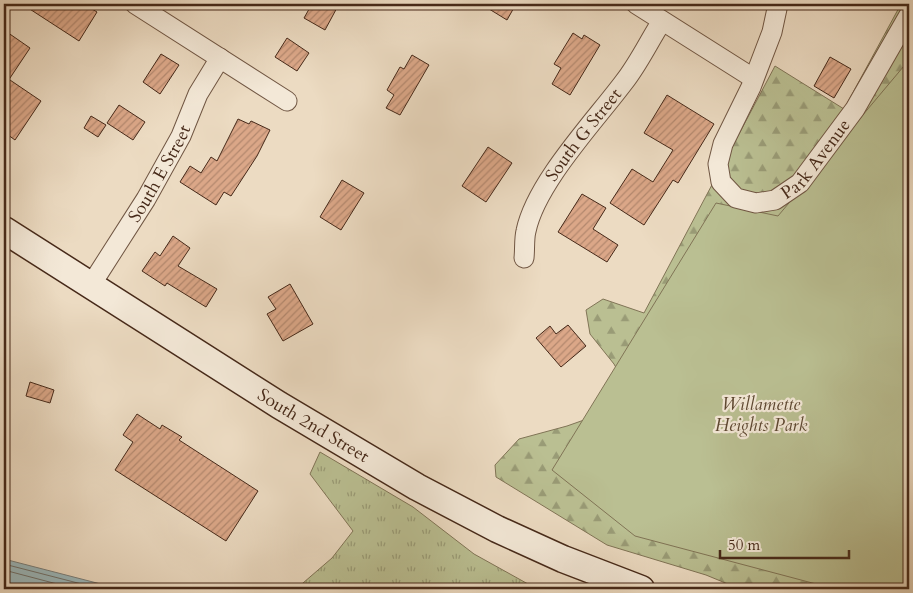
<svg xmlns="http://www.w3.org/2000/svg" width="913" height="593" viewBox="0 0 913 593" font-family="Cardo,serif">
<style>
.grass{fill:url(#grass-tufts);stroke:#807456}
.forest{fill:url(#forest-firs);stroke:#807456}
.park{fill:#babf92;stroke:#807456}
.water{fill:#9cb9bd;stroke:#7a7f7b}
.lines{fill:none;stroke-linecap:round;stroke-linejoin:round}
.shore{stroke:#71716b;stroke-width:1}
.building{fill:url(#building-hatch);stroke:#462919}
.street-casing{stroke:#705643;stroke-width:21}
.secondary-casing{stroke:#462919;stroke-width:29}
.street{stroke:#f3e8d7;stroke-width:19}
.secondary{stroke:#f3e8d7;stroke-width:26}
.labels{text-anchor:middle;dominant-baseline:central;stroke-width:4.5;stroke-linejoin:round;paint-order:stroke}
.street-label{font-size:18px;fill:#462919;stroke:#f3e8d7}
.park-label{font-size:18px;font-style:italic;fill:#5d4731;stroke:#f3e8d7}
</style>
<defs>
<pattern id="grass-tufts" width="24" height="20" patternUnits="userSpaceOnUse" patternTransform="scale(1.25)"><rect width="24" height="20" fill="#babf92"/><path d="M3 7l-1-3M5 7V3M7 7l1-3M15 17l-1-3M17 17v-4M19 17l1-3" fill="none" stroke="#999b76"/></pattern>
<pattern id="forest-firs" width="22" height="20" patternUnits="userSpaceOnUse" patternTransform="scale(1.25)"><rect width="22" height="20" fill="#babf92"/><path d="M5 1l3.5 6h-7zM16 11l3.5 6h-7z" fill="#999b76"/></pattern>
<pattern id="building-hatch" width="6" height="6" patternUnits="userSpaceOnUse" patternTransform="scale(1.25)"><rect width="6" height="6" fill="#dba788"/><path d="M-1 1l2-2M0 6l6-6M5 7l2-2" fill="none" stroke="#b3886e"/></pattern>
</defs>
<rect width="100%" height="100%" fill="#ecdbc2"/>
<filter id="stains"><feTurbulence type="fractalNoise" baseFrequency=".004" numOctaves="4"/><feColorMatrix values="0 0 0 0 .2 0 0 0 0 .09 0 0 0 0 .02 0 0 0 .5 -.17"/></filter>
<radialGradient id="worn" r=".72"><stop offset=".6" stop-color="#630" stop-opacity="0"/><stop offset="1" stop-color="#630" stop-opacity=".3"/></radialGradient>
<path class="grass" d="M320 452 413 507 474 554 528 584 547 589H296L332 558 353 531 310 474Z"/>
<path class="forest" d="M901 4H909V589H740L706 575 607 545 496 477 495 465 519 439 567 426 601 414 625 384 614 364 590 334 586 310 603 299 644 313 775 66 844 109Z"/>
<path class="park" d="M909 60V589H835L635 536 552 470 716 203 778 216Z"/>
<path class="water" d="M4 559 120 589H4Z"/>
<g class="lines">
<g class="shore">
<path d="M4 564 101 589"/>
<path d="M4 570 76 589"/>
</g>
</g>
<g class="building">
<path d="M22 4H84L97 12 79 41Z"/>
<path d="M312 4H339L325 30 304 18Z"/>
<path d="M481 4H516L507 20Z"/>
<path d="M4 30 30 48 4 87Z"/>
<path d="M573 33 582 39 584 35 600 45 570 95 552 84 561 68 554 64Z"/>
<path d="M287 38 309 53 297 71 275 57Z"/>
<path d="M161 54 179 65 160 94 143 82Z"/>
<path d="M412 55 429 65 400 115 386 108 394 95 387 90 400 67 404 69Z"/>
<path d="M830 57 851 69 834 98 814 86Z"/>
<path d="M10 80 41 101 15 140 4 132V90Z"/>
<path d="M667 95 714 124 678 183 673 180 644 225 610 203 632 169 653 182 673 150 644 133Z"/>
<path d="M119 105 145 122 133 140 107 123Z"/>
<path d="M91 116 106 125 98 137 84 128Z"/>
<path d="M238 119 249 124 251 121 270 130 257 156 231 196 224 192 216 205 180 182 190 166 201 173 211 157 217 161Z"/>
<path d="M488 147 512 163 486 202 462 186Z"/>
<path d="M342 180 364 193 341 230 320 217Z"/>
<path d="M582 194 606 208 593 229 618 245 607 262 558 232Z"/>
<path d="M173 236 190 248 178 266 217 289 206 307 167 283 165 286 142 271 155 252 160 256Z"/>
<path d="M290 284 313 324 283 341 267 314 276 309 268 297Z"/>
<path d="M568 325 586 346 561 367 536 338 550 326 556 334Z"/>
<path d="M30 382 54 390 50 403 26 396Z"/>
<path d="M137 414 160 429 162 425 182 437 179 440 258 491 226 541 115 470 133 442 123 435Z"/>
</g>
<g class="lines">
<g class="street-casing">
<g id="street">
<path d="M135 4 287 101"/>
<path d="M636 4 753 78"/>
<path id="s1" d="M778 4 772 32 751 87 723 144 718 164 721 182 736 198 756 203 775 200 800 183 855 109 909 15"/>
<path id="s2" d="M524 258C525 249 524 239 526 231 536 183 594 122 624 82 639 63 649 41 662 21"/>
<path id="s3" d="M91 285 146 199 181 136 198 94 220 58"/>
</g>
</g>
<g class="secondary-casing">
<g id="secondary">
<path id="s4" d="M4 230 279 405 417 487 497 529 563 559 641 589"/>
</g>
</g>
<use href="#street" class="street"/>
<use href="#secondary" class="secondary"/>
</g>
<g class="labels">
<g class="street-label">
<text stroke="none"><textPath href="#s2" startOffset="140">South G Street</textPath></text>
<text stroke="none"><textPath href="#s1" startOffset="310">Park Avenue</textPath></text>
<text stroke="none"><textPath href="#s3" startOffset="131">South E Street</textPath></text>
<text stroke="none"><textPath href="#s4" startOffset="366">South 2nd Street</textPath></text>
</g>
<g class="park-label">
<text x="761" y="404">Willamette<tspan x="761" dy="21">Heights Park</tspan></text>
</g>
</g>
<rect width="913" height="593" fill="none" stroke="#ecdbc2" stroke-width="20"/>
<rect x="5" y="5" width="903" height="583" fill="none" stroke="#462919" stroke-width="2.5"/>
<rect x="10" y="10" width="893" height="573" fill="none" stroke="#462919"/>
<path d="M720 550v8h129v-8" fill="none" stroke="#462919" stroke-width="2.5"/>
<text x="728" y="550" font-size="15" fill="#462919" stroke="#f3e8d7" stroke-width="4" paint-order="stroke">50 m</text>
<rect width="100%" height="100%" filter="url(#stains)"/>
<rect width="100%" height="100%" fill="url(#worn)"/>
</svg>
